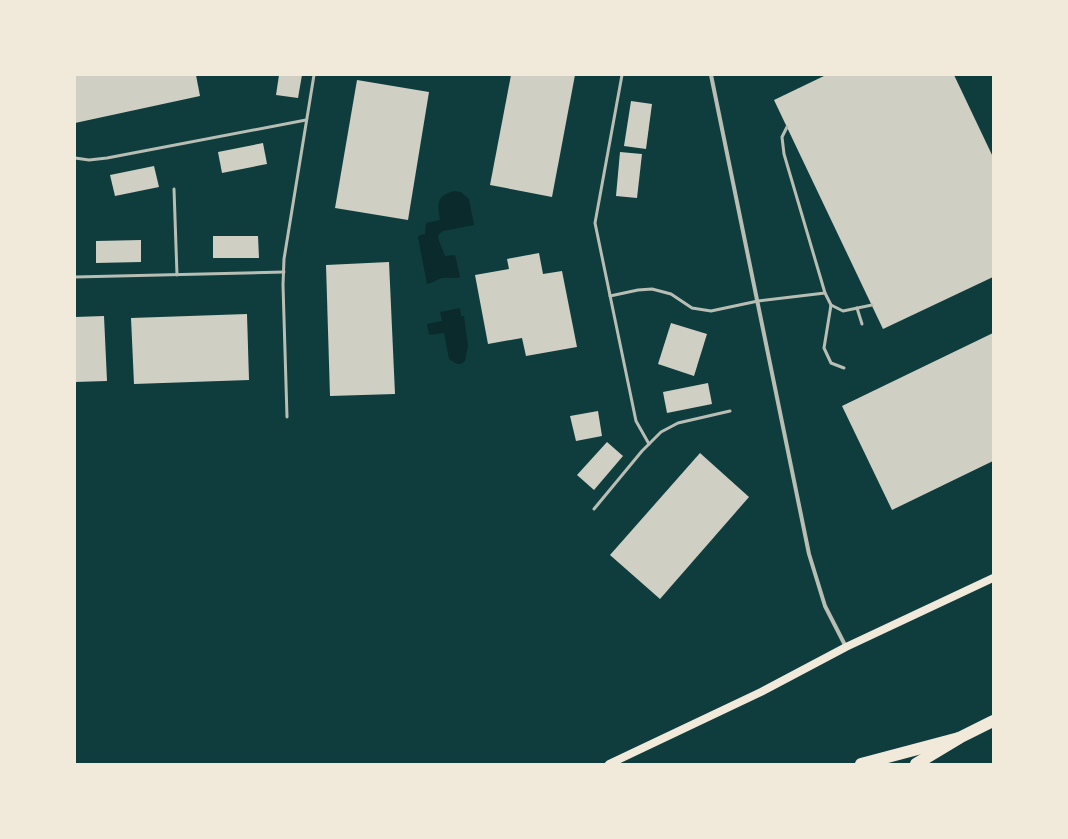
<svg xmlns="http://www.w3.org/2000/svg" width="1068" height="839" viewBox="0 0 1068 839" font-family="Overpass,sans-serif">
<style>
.water{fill:#0a2a2b}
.building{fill:#cfcfc3}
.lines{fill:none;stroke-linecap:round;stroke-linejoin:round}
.service{stroke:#b8beb3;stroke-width:3}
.minor{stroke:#b8beb3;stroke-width:4}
.secondary{stroke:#f1e9da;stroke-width:8}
.motorway{stroke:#f1e9da;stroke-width:12}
</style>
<rect width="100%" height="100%" fill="#0f3d3e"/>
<g class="water">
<path d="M454 191 461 192 469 199 474 225 443 231 439 234 438 238 445 256 455 255 460 277C454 279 449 277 443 278 437 279 433 283 427 284L418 237 420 235 425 234 426 223 440 220C437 204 436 196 454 191Z"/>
<path d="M460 308 461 316H464L468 346 465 361 461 364H457L449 359 444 333 429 335 427 324 442 321 440 312Z"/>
</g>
<g class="building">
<path d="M75 75H196L200 96 75 123Z"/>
<path d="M279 75H302L298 98 276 95Z"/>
<path d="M511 75H575L552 197 490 185Z"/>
<path d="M826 75H954L993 157V277L883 329 774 100Z"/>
<path d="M357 80 429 92 408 220 335 208Z"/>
<path d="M631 101 652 104 646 149 624 146Z"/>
<path d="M263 143 267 164 222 173 218 152Z"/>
<path d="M620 152 642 154 637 198 616 196Z"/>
<path d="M154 166 159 187 115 196 110 175Z"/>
<path d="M213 236H258L259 258H213Z"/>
<path d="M141 240V262L96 263V241Z"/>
<path d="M539 253 543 274 562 271 577 347 526 356 522 338 488 344 475 275 509 269 507 259Z"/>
<path d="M389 262 395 394 330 396 326 265Z"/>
<path d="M247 314 249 380 134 384 131 318Z"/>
<path d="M104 316 107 381 75 382V317Z"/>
<path d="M671 323 707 334 694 376 658 364Z"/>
<path d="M993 333V461L892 510 842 406Z"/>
<path d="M708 383 712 404 667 413 663 392Z"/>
<path d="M598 411 602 436 576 441 570 416Z"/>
<path d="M607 442 623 456 594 490 577 475Z"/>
<path d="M700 453 749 497 660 599 610 555Z"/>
</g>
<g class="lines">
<g class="service">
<path d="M622 75 595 223 636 421 649 444"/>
<path d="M75 158 89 160 107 158 306 120"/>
<path d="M174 189 177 275"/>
<path d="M75 277 284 272"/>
<path d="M825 293 831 305 843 311 872 305"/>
<path d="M610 296 638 290 652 289 671 294 692 308 711 311 758 301 825 293 784 154 782 137 787 127"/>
<path d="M831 305 824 348 831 363 844 368"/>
<path d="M857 308 862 324"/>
<path d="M287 417 283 285 284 259 314 75"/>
<path d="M594 509 642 451 661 432 678 423 730 411"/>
</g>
<path class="minor" d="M711 75 809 554 825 606 846 647"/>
<path class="secondary" d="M609 764 761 692 846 647 993 578"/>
<g class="motorway">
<path d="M861 764 959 738"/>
<path d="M916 764 959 738 993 721"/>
</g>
</g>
<rect width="1068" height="839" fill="none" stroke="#f1e9da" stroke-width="152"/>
</svg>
